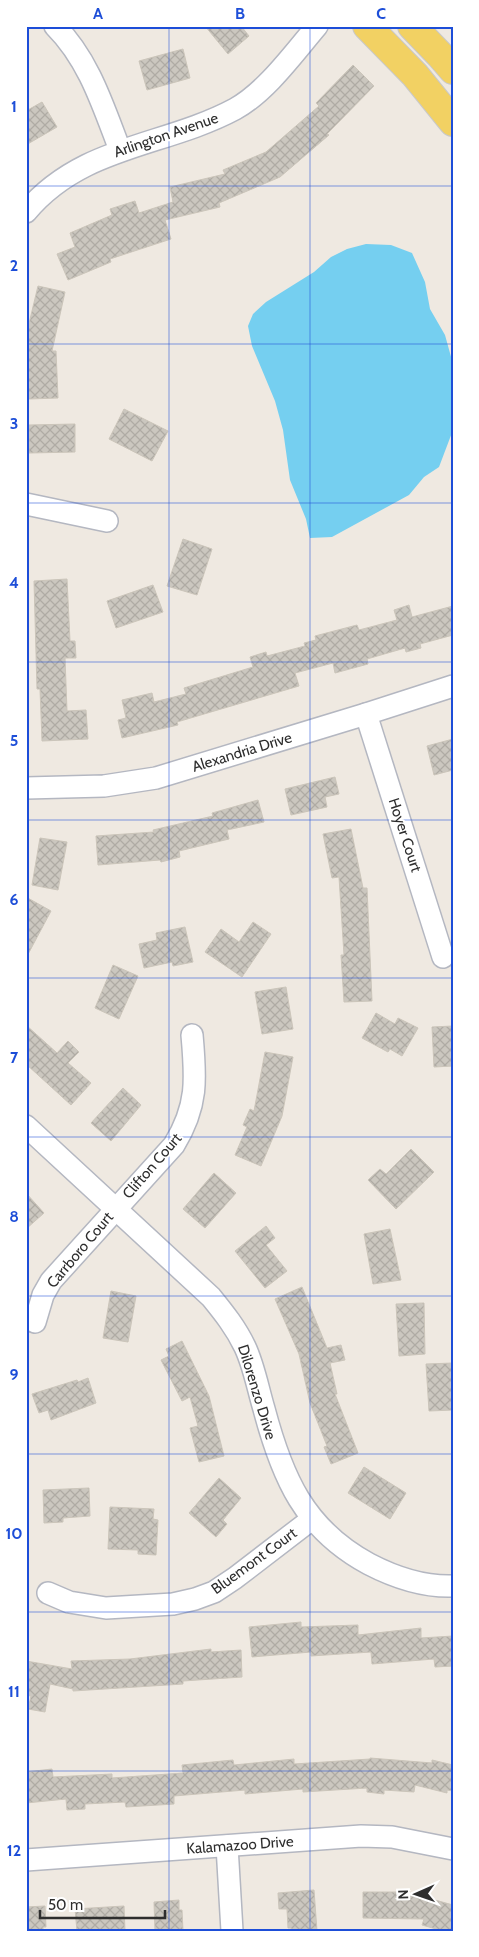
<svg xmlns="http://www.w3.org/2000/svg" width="479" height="1957" viewBox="0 0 479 1957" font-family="Cabin,sans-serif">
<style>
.water{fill:#75cff0}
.building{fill:url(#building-cross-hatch);stroke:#cbc5ba}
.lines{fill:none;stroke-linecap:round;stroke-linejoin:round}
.minor-casing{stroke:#b4b7c1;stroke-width:24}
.major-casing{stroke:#c9c9c9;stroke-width:30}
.minor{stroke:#fff;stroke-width:21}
.major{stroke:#f2d163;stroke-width:28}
.grid{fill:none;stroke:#1d4ed8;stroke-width:1;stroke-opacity:0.55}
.labels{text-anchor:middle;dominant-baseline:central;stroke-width:4;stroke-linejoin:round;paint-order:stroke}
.street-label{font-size:15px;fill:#2e2e2e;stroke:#fff}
.neatline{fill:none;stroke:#1d4ed8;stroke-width:2}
.grid-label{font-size:16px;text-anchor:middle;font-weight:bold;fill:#1d4ed8}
</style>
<defs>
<pattern id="building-cross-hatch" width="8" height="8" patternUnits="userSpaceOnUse" patternTransform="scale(1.25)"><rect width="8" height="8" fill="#cbc7bf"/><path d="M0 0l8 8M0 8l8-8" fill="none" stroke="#afaba4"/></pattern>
</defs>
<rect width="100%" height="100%" fill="#efe9e1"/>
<path class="water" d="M366 244 391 245 412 253 425 282 430 309 445 335 453 364V430L439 467 424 477 409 495 332 537 310 538 306 519 290 480 283 430 275 401 252 346 248 326 253 314 266 302 314 272 331 257 347 249Z"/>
<g class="building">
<path d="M205 26H241L249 36 228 54Z"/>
<path d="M183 49 190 78 147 90 139 61Z"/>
<path d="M353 65 374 86 327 134 329 135 280 177 219 203 220 207 165 220 171 239 110 259 111 262 68 280 57 254 75 247 70 233 112 215 110 209 135 201 139 213 173 202 170 187 225 174 223 170 266 152 319 106 316 103Z"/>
<path d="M42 102 57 127 26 145V111Z"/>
<path d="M38 286 65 292 52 351H56L58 398 29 399 26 336Z"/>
<path d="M124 409 168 431 152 461 109 439Z"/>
<path d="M75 424V452L29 453V425Z"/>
<path d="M183 539 212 549 197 595 167 586Z"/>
<path d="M67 579 70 641H75L76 658H65L67 711 86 710 88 739 42 741 40 689H37L34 581Z"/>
<path d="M153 585 163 612 116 628 107 601Z"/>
<path d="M409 605 412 617 453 606V635L420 644 421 648 406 652 405 648 367 659 368 664 335 673 333 663 295 673 299 686 177 722 178 725 122 738 118 720 126 718 122 700 152 693 154 702 186 694 184 688 253 667 250 657 266 652 267 656 305 646 304 643 316 640 315 636 357 625 359 630 397 620 394 610Z"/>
<path d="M453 739V770L434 775 427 746Z"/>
<path d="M335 777 339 794 325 797 327 807 291 815 285 789Z"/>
<path d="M258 800 264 822 227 830 229 839 179 851 180 857 161 862 160 860 98 865 96 836 154 832 153 830 213 816 212 813Z"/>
<path d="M351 829 363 888H367L372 1001 344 1002 341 955H344L339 877 332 878 323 834Z"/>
<path d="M40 838 67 842 58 890 32 885Z"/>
<path d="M26 897 51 911 26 958Z"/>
<path d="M253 922 271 934 242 977 205 952 221 929 239 942Z"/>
<path d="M185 927 193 962 173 966 172 962 144 968 139 944 157 940 156 933Z"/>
<path d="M113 965 138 976 119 1019 95 1008Z"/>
<path d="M286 987 293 1029 262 1034 255 992Z"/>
<path d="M376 1013 395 1024 398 1018 418 1028 402 1056 390 1049 388 1052 362 1038Z"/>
<path d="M26 1025 57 1053 68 1041 79 1052 68 1063 91 1083 71 1105 26 1064Z"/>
<path d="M453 1026V1066L434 1067 432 1027Z"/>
<path d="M265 1052 293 1057 282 1116 261 1166 235 1155 247 1127 243 1125 250 1109 254 1111Z"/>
<path d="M123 1088 141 1105 111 1141 91 1123Z"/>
<path d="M411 1149 434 1172 396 1209 368 1180 380 1169 386 1174Z"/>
<path d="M214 1173 236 1193 205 1228 183 1209Z"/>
<path d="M26 1193 44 1213 26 1229Z"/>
<path d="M266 1226 275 1238 266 1245 287 1271 265 1288 235 1251Z"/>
<path d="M390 1229 401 1280 373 1284 364 1234Z"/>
<path d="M302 1287 327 1348 341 1345 345 1360 330 1363 337 1394H335L358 1453 331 1464 324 1447 327 1446 310 1403 299 1354 275 1299Z"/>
<path d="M111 1291 136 1296 128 1342 103 1338Z"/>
<path d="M424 1303 425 1354 399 1356 396 1304Z"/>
<path d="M182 1341 209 1396 224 1456 199 1462 190 1428 198 1426 190 1397 182 1401 161 1360 169 1356 166 1349Z"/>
<path d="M453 1363V1410L429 1411 426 1364Z"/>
<path d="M88 1378 96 1403 51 1420 48 1410 39 1413 32 1394 77 1380 78 1382Z"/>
<path d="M364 1467 406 1493 390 1519 348 1493Z"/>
<path d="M219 1478 241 1498 223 1520 227 1524 216 1537 189 1513Z"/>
<path d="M89 1488 90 1516 63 1518V1522L44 1523 43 1490Z"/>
<path d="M110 1507 154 1509 153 1519 158 1520 156 1555 138 1554V1550L108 1549Z"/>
<path d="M301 1622V1627L358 1625V1635L421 1628V1638L453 1636V1666L435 1667 434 1659 372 1664 371 1652 311 1656V1652L252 1657 249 1627Z"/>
<path d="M211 1649V1652L241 1650 242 1677 183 1681V1684L73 1691V1689L50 1684 45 1712 28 1709 31 1696 26 1695V1661L72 1669 71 1661 130 1659Z"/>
<path d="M370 1758 432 1763V1760L453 1765V1791L447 1790V1793L415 1785 414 1792 384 1790V1794L367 1792V1788L303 1792V1789L245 1794V1790L174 1796V1804L126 1807 125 1802 85 1804V1809L67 1810 66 1799 26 1803V1772L52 1769 53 1777 112 1774V1778L183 1773 182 1765 233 1760 234 1765 294 1759V1764L370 1759Z"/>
<path d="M314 1890 317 1931H292L291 1928H288L287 1909H279L278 1893Z"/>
<path d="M363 1892H406L453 1905V1931H443L422 1925 424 1919 363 1918Z"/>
<path d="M179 1900V1910H182L183 1931H155L154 1902Z"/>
<path d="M45 1906 46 1927H43V1931H26V1907Z"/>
<path d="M124 1906 125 1931H77L75 1909Z"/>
</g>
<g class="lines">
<g class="minor-casing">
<g id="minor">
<path d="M55 26C89 60 103 106 120 150"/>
<path d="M26 212C82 145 164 147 235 109 266 92 294 53 317 26"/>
<path d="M26 504 107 521"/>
<path d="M366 714 443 957"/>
<path d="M26 788 104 786 156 778 366 714 453 686"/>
<path d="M26 1126 211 1297C224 1313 236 1328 245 1347 254 1366 258 1389 264 1409 282 1477 304 1529 369 1564 394 1577 425 1587 453 1586"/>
<path d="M35 1322 43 1295 51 1281 174 1145C198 1106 196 1079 192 1035"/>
<path d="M48 1593 69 1602 106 1608 173 1604 195 1599 214 1592 235 1578 312 1519"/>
<path d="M227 1846 232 1931"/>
<path d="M26 1860 361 1836 392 1837 453 1849"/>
</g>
</g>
<g class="major-casing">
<g id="major">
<path d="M367 26 415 75 453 122"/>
<path d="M412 26 440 55 453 70"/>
</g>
</g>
<use href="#minor" class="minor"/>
<use href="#major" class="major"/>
</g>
<path class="grid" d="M169 26V1931M310 26V1931M26 186H453M26 344H453M26 503H453M26 662H453M26 820H453M26 978H453M26 1137H453M26 1296H453M26 1454H453M26 1612H453M26 1771H453"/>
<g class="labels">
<g class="street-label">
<text transform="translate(166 135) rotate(-19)">Arlington Avenue</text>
<text transform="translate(242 752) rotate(-17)">Alexandria Drive</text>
<text transform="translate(405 835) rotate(72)">Hoyer Court</text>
<text transform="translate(152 1166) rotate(-49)">Clifton Court</text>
<text transform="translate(80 1250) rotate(-50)">Carrboro Court</text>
<text transform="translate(257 1392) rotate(73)">Dilorenzo Drive</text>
<text transform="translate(254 1561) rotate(-36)">Bluemont Court</text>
<text transform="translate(240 1845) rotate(-4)">Kalamazoo Drive</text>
</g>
</g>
<rect width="479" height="1957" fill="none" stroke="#ffffff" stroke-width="55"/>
<g transform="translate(416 1894) rotate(268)" stroke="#ffffff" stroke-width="4" paint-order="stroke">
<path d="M0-4L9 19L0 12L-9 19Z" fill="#2e2e2e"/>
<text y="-8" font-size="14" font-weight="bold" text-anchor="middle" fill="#2e2e2e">N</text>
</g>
<path d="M40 1910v8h125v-8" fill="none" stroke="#2e2e2e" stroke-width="2.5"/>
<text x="48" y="1910" font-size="15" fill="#2e2e2e" stroke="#ffffff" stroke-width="4" paint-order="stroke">50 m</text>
<rect x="28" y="28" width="424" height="1902" class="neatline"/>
<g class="grid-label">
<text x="98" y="19">A</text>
<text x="240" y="19">B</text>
<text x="381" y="19">C</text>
<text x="14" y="112">1</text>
<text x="14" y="271">2</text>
<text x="14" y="429">3</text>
<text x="14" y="588">4</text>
<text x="14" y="746">5</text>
<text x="14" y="905">6</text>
<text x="14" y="1063">7</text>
<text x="14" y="1222">8</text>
<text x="14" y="1380">9</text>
<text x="14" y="1539">10</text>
<text x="14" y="1697">11</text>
<text x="14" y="1856">12</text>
</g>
</svg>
